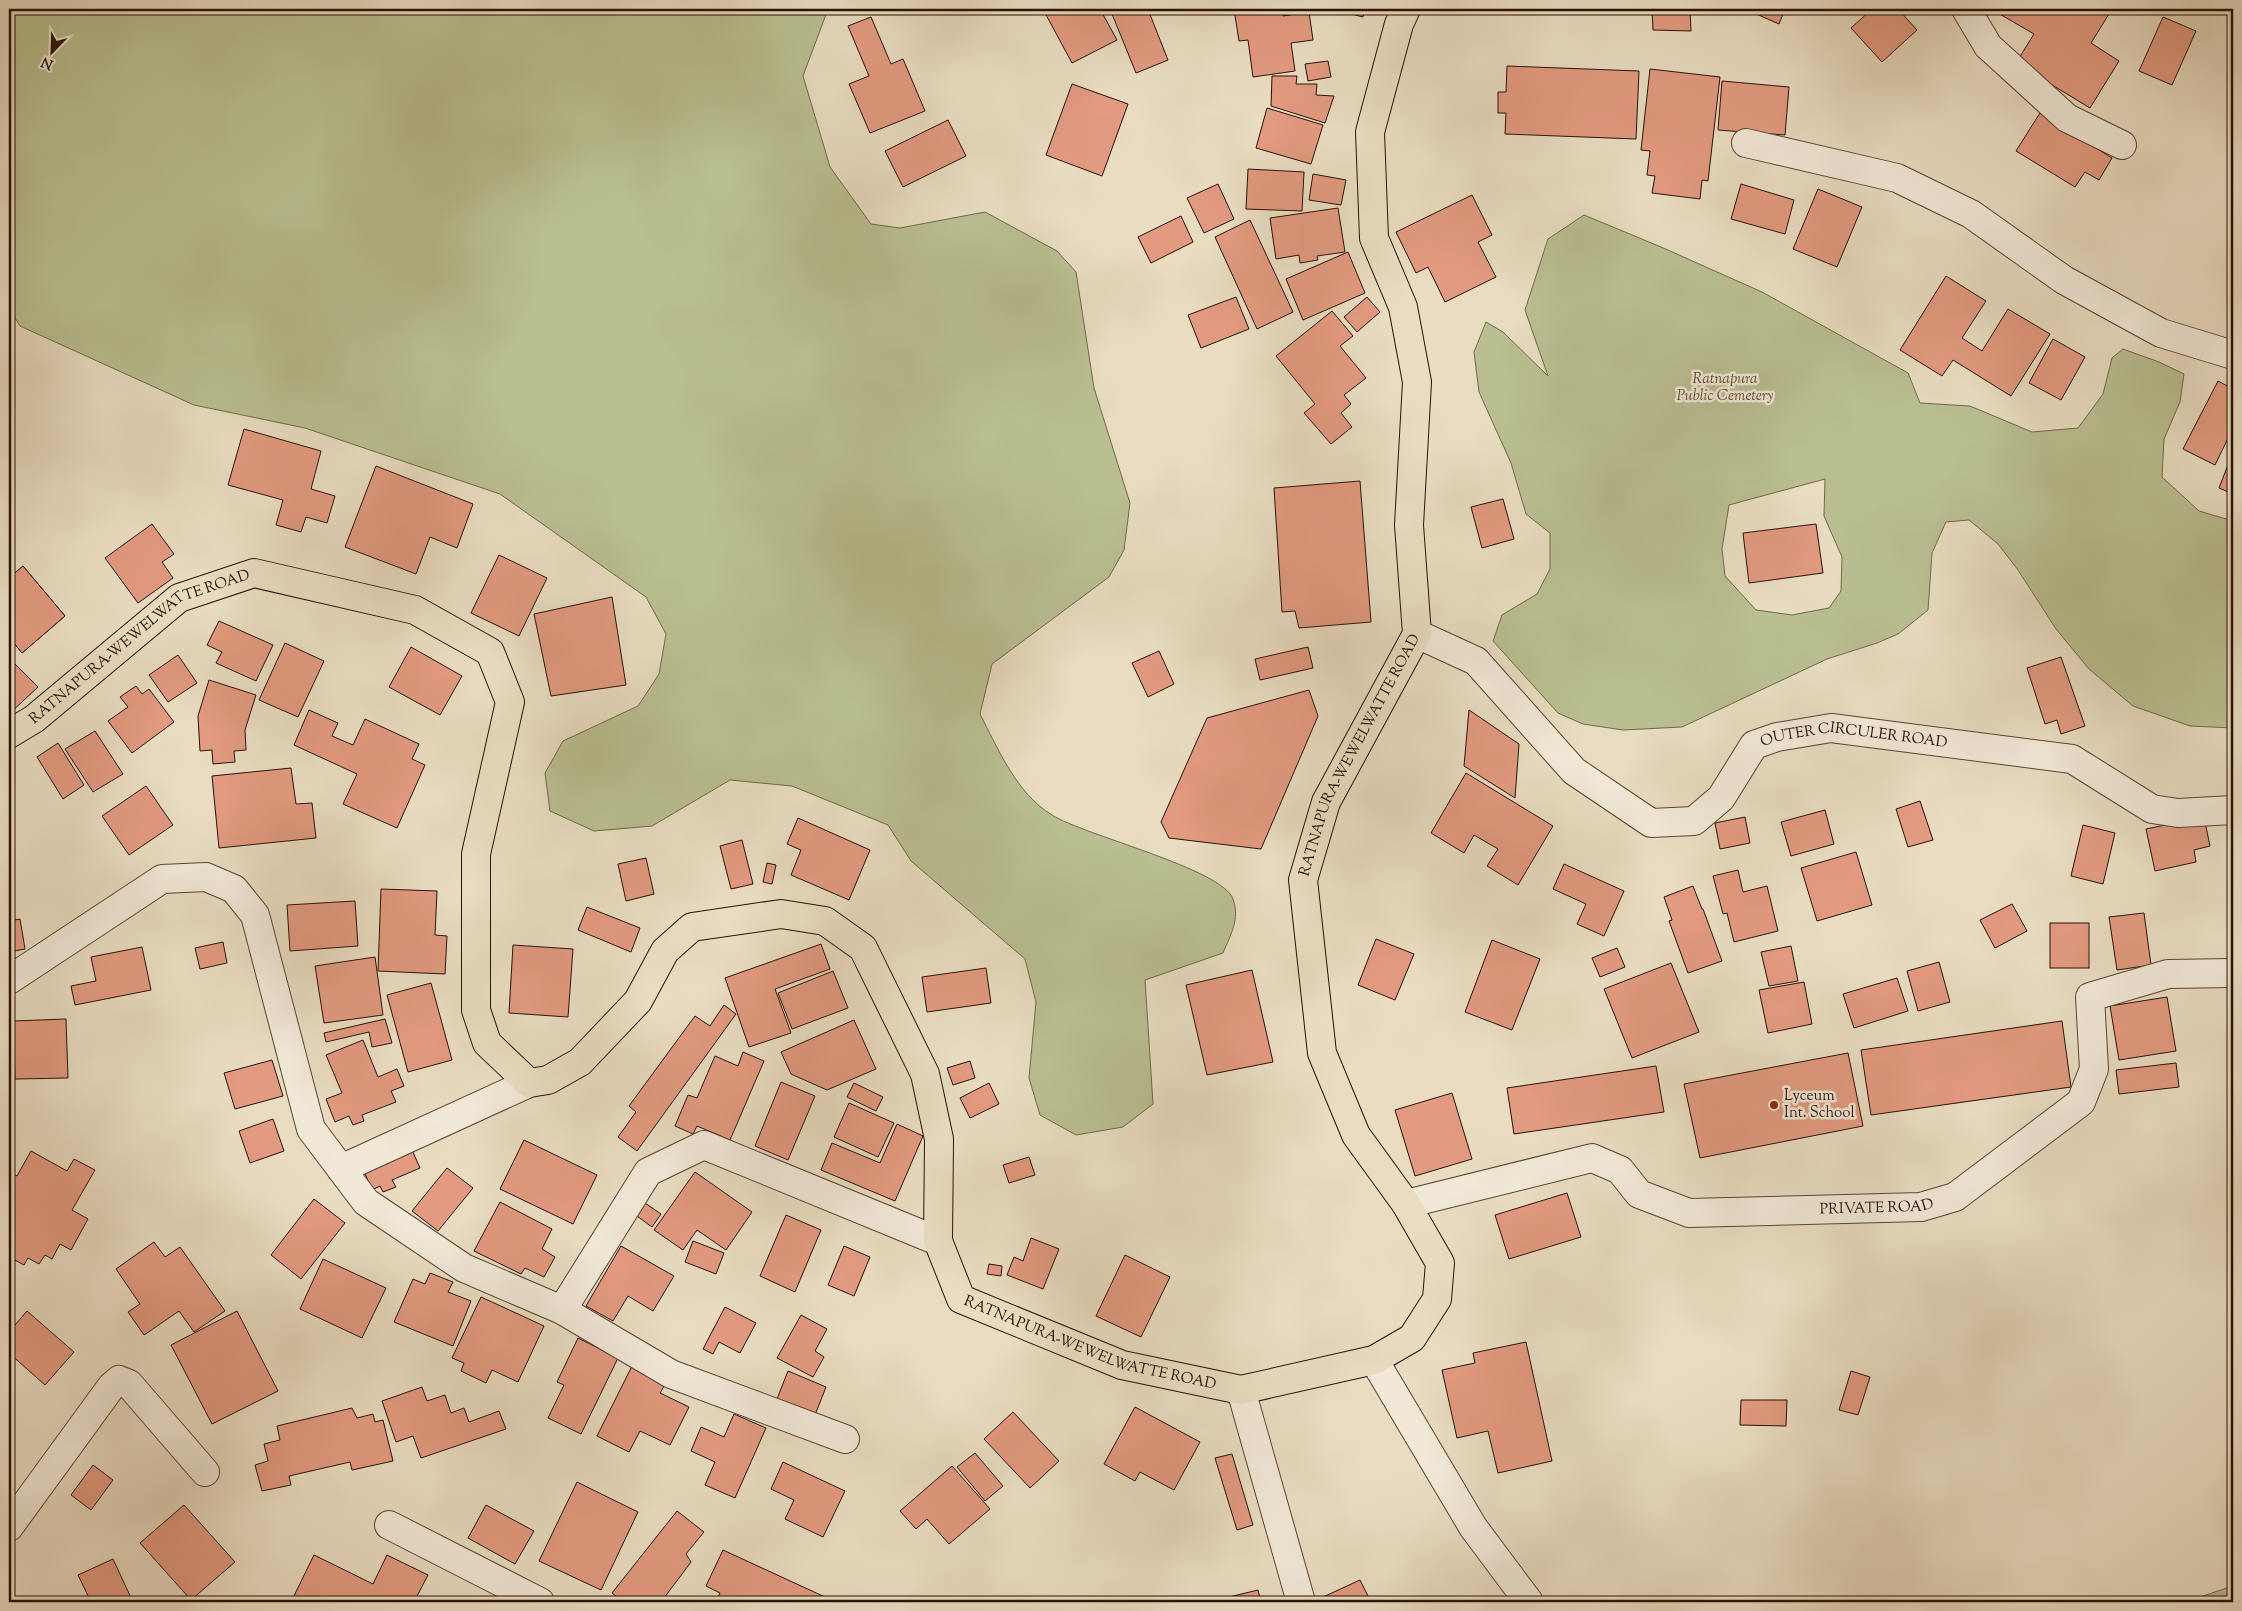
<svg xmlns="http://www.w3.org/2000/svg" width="2242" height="1611" viewBox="0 0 2242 1611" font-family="'Sorts Mill Goudy',serif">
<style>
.green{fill:#b9bf91;stroke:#72684a;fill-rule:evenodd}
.building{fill:#e29a80;stroke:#2a1104}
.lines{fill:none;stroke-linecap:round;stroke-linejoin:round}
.minor-casing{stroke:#5a4433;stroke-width:30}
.major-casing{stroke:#2a1104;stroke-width:30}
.minor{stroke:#f1e8d7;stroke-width:28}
.major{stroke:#e9dcc1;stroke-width:28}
.poi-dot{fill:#8f2418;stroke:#f1e8d7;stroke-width:2}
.labels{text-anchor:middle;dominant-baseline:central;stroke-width:5;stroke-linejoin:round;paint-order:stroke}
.park-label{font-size:15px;font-style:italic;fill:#5c4e35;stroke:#f1e8d7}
.street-label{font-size:15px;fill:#2a1104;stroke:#f1e8d7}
.poi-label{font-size:15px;fill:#2a1104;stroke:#f1e8d7;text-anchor:start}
</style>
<rect width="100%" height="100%" fill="#e9dcc1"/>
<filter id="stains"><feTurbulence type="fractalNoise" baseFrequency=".004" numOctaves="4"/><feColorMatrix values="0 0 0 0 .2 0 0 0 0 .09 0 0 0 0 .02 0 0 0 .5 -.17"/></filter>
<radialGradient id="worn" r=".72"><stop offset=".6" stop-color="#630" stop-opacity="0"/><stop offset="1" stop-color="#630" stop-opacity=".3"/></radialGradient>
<g class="green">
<path d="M9 9H828L803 76 830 167 871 224 900 228 985 212 1057 251 1076 272 1094 388 1130 503 1124 550 1109 577 992 664 980 714C998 749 1017 794 1052 815 1083 835 1223 869 1233 899 1240 919 1231 934 1223 953L1145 980 1153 1104 1123 1127 1076 1135 1040 1115 1029 1078 1036 1002 1025 959 911 861 888 825 792 786 730 780 652 826 594 831 550 811 545 773 563 741 638 706 659 674 666 634 646 597 500 494 305 428 194 405 20 326 9 308Z"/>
<path d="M1584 215 1661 247 1762 292 1908 373 1920 403 1970 406 2032 432 2078 428 2103 394 2112 358 2123 349 2159 362 2184 374 2180 402 2164 439 2162 477 2199 511 2233 521V728L2190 726 2133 706 2089 669 2056 629 2018 570 1998 544 1969 520 1946 522 1932 553 1928 610 1898 634 1877 643 1827 659 1682 727 1623 730 1583 724 1558 713 1493 641 1502 615 1537 594 1550 569V533L1526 514 1511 463 1479 392 1474 352 1486 322 1503 332 1548 376 1525 310 1548 239ZM1825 479 1824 516 1842 557 1841 591 1829 608 1792 615 1756 610 1725 576 1722 549 1729 505Z"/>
<path d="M2233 1586V1602H2185Z"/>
</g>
<g class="building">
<path d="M1049 9H1100L1117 40 1072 63 1044 11Z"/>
<path d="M1110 9H1157L1149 12 1168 60 1136 73Z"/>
<path d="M1234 9H1282L1283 16 1309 12 1313 40 1291 43 1295 71 1253 77 1248 40 1239 41Z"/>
<path d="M1332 9H1366L1363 17Z"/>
<path d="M1652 9H1690L1691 31 1653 30Z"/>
<path d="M1745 9H1785L1779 24Z"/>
<path d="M1872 9H1898L1917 30 1882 62 1851 28Z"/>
<path d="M1991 9H2112L2091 43 2119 61 2090 108 2016 63 2034 34Z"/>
<path d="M871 17 891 64 903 59 925 111 870 133 849 84 869 76 848 26Z"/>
<path d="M2163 17 2196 31 2172 85 2139 71Z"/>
<path d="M1328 61 1331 77 1308 81 1305 64Z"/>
<path d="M1507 66 1639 71 1636 139 1505 134 1506 113H1498V92H1506Z"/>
<path d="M1650 69 1720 77 1708 181 1702 180 1700 199 1652 193 1655 176 1647 175 1650 151 1641 150Z"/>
<path d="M1272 76H1297L1296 84H1317L1316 95 1334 96 1325 123 1271 106Z"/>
<path d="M1722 81 1789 87 1785 135 1718 130Z"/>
<path d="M1072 84 1128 104 1102 176 1046 155Z"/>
<path d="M1267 108 1323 125 1311 164 1256 148Z"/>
<path d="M2040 113 2112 158 2099 180 2085 172 2075 187 2016 151Z"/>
<path d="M948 120 966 156 903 187 885 151Z"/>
<path d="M1248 169 1304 172 1302 211 1246 209Z"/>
<path d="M1313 174 1346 180 1341 205 1309 200Z"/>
<path d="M1218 184 1234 219 1204 233 1187 198Z"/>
<path d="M1741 184 1794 200 1785 234 1731 219Z"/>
<path d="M1818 189 1862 207 1837 267 1793 249Z"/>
<path d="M1472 195 1492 235 1478 242 1496 277 1445 302 1428 267 1416 273 1396 232Z"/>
<path d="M1338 208 1345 252 1317 256 1318 260 1300 263 1299 255 1276 259 1270 218Z"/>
<path d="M1181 216 1193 242 1151 263 1138 237Z"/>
<path d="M1250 220 1293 312 1257 329 1215 237Z"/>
<path d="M1348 252 1365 293 1303 320 1286 279Z"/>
<path d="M1946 276 1986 301 1962 338 1982 351 2008 309 2050 334 2011 396 1953 360 1942 376 1900 350Z"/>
<path d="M1236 297 1249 329 1201 348 1188 315Z"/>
<path d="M1367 297 1380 312 1357 332 1344 317Z"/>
<path d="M1332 311 1353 336 1340 346 1366 378 1344 395 1351 404 1341 413 1352 427 1331 444 1304 413 1315 404 1276 356Z"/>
<path d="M2053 339 2085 357 2061 400 2029 383Z"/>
<path d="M2218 381 2233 389V428L2215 465 2183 449Z"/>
<path d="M244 429 321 451 311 489 335 496 327 523 306 517 301 532 276 525 283 500 228 485Z"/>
<path d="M2233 452V494L2219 488Z"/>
<path d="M376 466 473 504 457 548 430 537 416 574 345 547Z"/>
<path d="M1360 481 1371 622 1299 628 1295 611 1282 612 1274 488Z"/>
<path d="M1503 499 1514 539 1482 548 1471 507Z"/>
<path d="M152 524 174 554 162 562 173 578 138 603 105 558Z"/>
<path d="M1816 524 1823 573 1749 583 1743 533Z"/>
<path d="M499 555 547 578 519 636 471 613Z"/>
<path d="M23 566 65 616 22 653 9 637V578Z"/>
<path d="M23 566 65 616 22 653 9 637V578Z"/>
<path d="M612 597 626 685 551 696 534 614Z"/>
<path d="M219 621 273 645 256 681 216 663 222 652 207 645Z"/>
<path d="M285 643 324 661 298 717 259 700Z"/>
<path d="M411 647 462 676 440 715 389 687Z"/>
<path d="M1308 647 1313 668 1260 680 1255 659Z"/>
<path d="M1159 651 1174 684 1148 697 1132 663Z"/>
<path d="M178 655 197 683 168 702 149 675Z"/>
<path d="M2061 657 2085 726 2061 734 2057 720 2045 724 2027 668Z"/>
<path d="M10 659 38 687 9 714V660Z"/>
<path d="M209 680 256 695 245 730 246 750 234 751 235 762 213 764 212 750 200 751 198 716Z"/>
<path d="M136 686 142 694 149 689 174 722 132 753 108 721 128 707 120 697Z"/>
<path d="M1309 690 1318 716 1261 849 1169 838 1161 822 1207 718Z"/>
<path d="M309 710 338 723 332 736 353 745 365 719 419 744 412 759 425 765 397 828 343 804 357 774 294 745Z"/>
<path d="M1469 710 1519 744 1515 798 1464 766Z"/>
<path d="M95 731 123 774 93 792 65 749Z"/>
<path d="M58 743 84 785 63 799 37 757Z"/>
<path d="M291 768 296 804 312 803 316 838 219 848 212 776Z"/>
<path d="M1466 773 1553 826 1518 885 1487 866 1498 849 1474 835 1464 853 1431 833Z"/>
<path d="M146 786 173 825 129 855 102 816Z"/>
<path d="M1920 801 1933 840 1908 847 1896 809Z"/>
<path d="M1825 810 1834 844 1791 856 1781 822Z"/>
<path d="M1745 817 1750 843 1720 849 1715 823Z"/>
<path d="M2204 817 2210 846 2194 850 2196 862 2155 871 2146 829Z"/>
<path d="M798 818 870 850 849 900 791 875 801 850 787 844Z"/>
<path d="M2083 825 2115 833 2103 884 2071 876Z"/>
<path d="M742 840 753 884 731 889 720 846Z"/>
<path d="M1856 852 1872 905 1817 921 1801 868Z"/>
<path d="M646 858 654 894 626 901 618 864Z"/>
<path d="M767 863 776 865 772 884 763 882Z"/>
<path d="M1564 864 1624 891 1604 936 1577 924 1586 904 1553 889Z"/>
<path d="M1738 870 1743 892 1767 886 1778 931 1734 942 1727 913 1723 914 1713 876Z"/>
<path d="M2229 883H2233V916Z"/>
<path d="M1693 886 1702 909H1703L1722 961 1688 973 1669 921 1672 920 1664 897Z"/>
<path d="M381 889 437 891 435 935 447 936 445 974 378 971Z"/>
<path d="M355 901 358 946 290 951 287 905Z"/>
<path d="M2012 904 2027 931 1995 948 1980 920Z"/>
<path d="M587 907 640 928 631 952 578 930Z"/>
<path d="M2144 913 2151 965 2117 970 2109 917Z"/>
<path d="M20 919 25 949 9 952V921Z"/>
<rect x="2050" y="923" width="39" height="45"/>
<path d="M1376 939 1414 954 1395 1000 1358 985Z"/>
<path d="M1492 940 1540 959 1512 1030 1465 1012Z"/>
<path d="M223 942 227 963 200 969 195 948Z"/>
<path d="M821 944 830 969 775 989 791 1033 749 1047 725 978Z"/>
<path d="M513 945 573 949 568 1017 509 1013Z"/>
<path d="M1791 946 1798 981 1769 986 1761 952Z"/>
<path d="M142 947 151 990 75 1005 71 986 96 981 91 957Z"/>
<path d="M1617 948 1625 967 1600 977 1592 958Z"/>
<path d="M375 957 383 1015 324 1023 315 966Z"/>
<path d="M1939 962 1950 1002 1918 1011 1907 971Z"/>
<path d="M1671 963 1699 1032 1632 1058 1604 989Z"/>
<path d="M986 968 991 1003 927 1012 922 977Z"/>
<path d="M1252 970 1273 1062 1207 1075 1186 985Z"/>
<path d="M833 971 848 1008 792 1029 778 993Z"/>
<path d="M1897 978 1908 1011 1854 1028 1843 994Z"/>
<path d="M1804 982 1812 1024 1768 1033 1759 990Z"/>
<path d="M431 983 452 1060 408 1072 387 995Z"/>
<path d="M2167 997 2176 1051 2119 1060 2110 1006Z"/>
<path d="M724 1005 736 1014 637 1151 618 1137 636 1112 629 1106 695 1016 710 1026Z"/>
<path d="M66 1019 68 1078 15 1079 13 1021Z"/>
<path d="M385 1019 392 1043 372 1047 369 1032 326 1042 324 1033Z"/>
<path d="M854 1020 876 1069 827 1090 791 1074 781 1052Z"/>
<path d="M2062 1021 2071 1087 1871 1115 1861 1050Z"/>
<path d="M363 1040 378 1077 397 1069 404 1086 391 1091 396 1102 362 1115 364 1121 353 1125 349 1116 335 1122 326 1099 342 1093 326 1055Z"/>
<path d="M743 1052 764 1061 730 1140 697 1126 693 1134 675 1126 688 1095 697 1098 715 1056 738 1066Z"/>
<path d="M1848 1053 1863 1126 1700 1158 1684 1084Z"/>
<path d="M272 1060 283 1096 235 1109 224 1073Z"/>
<path d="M970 1061 975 1078 953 1085 947 1068Z"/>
<path d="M2176 1063 2179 1087 2119 1094 2116 1070Z"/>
<path d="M1656 1066 1664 1112 1514 1134 1507 1088Z"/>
<path d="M781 1082 815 1096 788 1160 755 1146Z"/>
<path d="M854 1083 883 1097 876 1111 847 1097Z"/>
<path d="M989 1083 999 1104 970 1118 960 1098Z"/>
<path d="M1452 1093 1472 1159 1415 1176 1395 1110Z"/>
<path d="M849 1103 894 1123 878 1157 834 1137Z"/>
<path d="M273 1119 284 1151 250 1163 239 1131Z"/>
<path d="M897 1124 923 1136 895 1201 821 1170 832 1143 880 1163Z"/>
<path d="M524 1140 597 1175 573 1224 500 1189Z"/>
<path d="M408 1141 420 1168 392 1180 396 1187 383 1192 380 1186 372 1190 360 1162Z"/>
<path d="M31 1151 67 1171 74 1159 95 1170 72 1210 88 1219 71 1250 60 1244 52 1259 45 1255 39 1264 28 1258 24 1265 9 1257V1171L17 1176Z"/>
<path d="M1029 1157 1035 1175 1009 1183 1003 1165Z"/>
<path d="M447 1168 473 1188 438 1231 412 1211Z"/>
<path d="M695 1172 752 1212 726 1250 697 1230 683 1250 654 1230Z"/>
<path d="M1567 1193 1581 1237 1509 1259 1495 1215Z"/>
<path d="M314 1199 345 1223 301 1279 271 1255Z"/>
<path d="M500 1202 552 1229 542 1249 555 1257 544 1277 525 1268 521 1274 474 1251Z"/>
<path d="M645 1203 661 1214 652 1227 637 1216Z"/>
<path d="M786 1215 821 1230 795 1292 760 1276Z"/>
<path d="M1031 1238 1059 1249 1043 1289 1007 1275 1014 1257 1023 1261Z"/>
<path d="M693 1241 724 1253 716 1274 685 1262Z"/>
<path d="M154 1242 165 1257 180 1247 225 1311 194 1332 179 1311 144 1335 128 1312 140 1304 116 1269Z"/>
<path d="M621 1246 674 1276 653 1311 628 1296 613 1321 586 1306Z"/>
<path d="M844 1246 870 1257 854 1296 828 1285Z"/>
<path d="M1125 1255 1170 1277 1141 1337 1096 1316Z"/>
<path d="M323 1259 386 1288 362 1338 300 1309Z"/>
<path d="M989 1264 1002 1266 1001 1276 987 1274Z"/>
<path d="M430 1273 453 1282 448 1292 471 1301 453 1346 394 1322 413 1279 425 1284Z"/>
<path d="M481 1297 544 1326 518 1382 492 1370 486 1383 461 1371 464 1363 452 1358Z"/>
<path d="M725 1307 756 1323 740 1353 719 1342 713 1354 703 1349Z"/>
<path d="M27 1311 74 1352 45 1385 9 1353V1332Z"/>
<path d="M237 1311 278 1391 212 1424 171 1345Z"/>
<path d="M801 1315 827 1329 815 1351 824 1357 813 1377 777 1358Z"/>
<path d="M578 1338 618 1358 581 1434 548 1418 564 1385 557 1382Z"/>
<path d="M1526 1342 1552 1461 1498 1473 1488 1431 1457 1438 1442 1370 1475 1363 1473 1353Z"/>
<path d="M632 1366 666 1383 660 1393 689 1407 670 1445 640 1431 629 1452 597 1436Z"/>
<path d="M788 1371 826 1387 815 1415 777 1399Z"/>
<path d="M1851 1371 1870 1377 1858 1415 1839 1410Z"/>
<path d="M422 1387 427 1401 445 1395 451 1413 464 1408 469 1422 499 1411 506 1429 421 1458 413 1436 396 1442 382 1401Z"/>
<path d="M1741 1400H1787L1786 1426 1740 1425Z"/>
<path d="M1135 1407 1200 1442 1174 1490 1140 1472 1135 1481 1104 1464Z"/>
<path d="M352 1408 357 1418 373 1414 375 1422 383 1420 393 1461 352 1470 350 1462 289 1476 291 1485 262 1491 255 1465 268 1461 264 1444 280 1440 277 1426Z"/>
<path d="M1013 1412 1059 1461 1030 1488 984 1439Z"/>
<path d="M734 1414 766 1428 735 1498 705 1485 715 1462 691 1451 701 1427 724 1437Z"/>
<path d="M975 1453 1003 1486 985 1501 957 1467Z"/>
<path d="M1232 1454 1253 1525 1237 1530 1215 1458Z"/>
<path d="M783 1462 845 1491 823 1537 785 1519 794 1500 771 1489Z"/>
<path d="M93 1465 113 1480 91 1510 71 1495Z"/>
<path d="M952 1466 990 1509 949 1544 927 1519 916 1529 900 1511Z"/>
<path d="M577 1482 638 1512 601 1590 539 1561Z"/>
<path d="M184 1505 235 1562 191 1600 140 1543Z"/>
<path d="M486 1505 534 1531 515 1564 468 1538Z"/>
<path d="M677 1511 704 1532 686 1554 691 1562 661 1602H623L612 1593Z"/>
<path d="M723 1550 825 1597 823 1602H716L720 1593 706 1586Z"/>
<path d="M314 1555 373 1584 387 1555 428 1575 414 1602H297L292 1600Z"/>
<path d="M113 1559 132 1600 127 1602H91L78 1575Z"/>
<path d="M1360 1580 1371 1602H1325L1323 1597Z"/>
<path d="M1258 1590 1261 1602H1208Z"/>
</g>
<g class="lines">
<g class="minor-casing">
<g id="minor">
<path d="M1966 9 1988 46 2067 118 2122 145"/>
<path d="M1746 143 1897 178 1971 214 2064 280 2161 333 2233 355"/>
<path id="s1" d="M1417 634 1476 661 1574 771 1651 823 1694 821 1721 798 1754 745 1777 737 1831 728 2072 759 2152 809 2178 813 2233 810"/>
<path d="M9 980 162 879 206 877 234 889 255 915 311 1129 366 1202 464 1268 562 1310 671 1374 845 1439"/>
<path d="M341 1169 529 1083"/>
<path id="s2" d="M1406 1204 1592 1158 1620 1170 1639 1194 1689 1213 1921 1207 1955 1197 2081 1102 2094 1069 2090 997 2168 974 2233 973"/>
<path d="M562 1310 648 1172 704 1145 938 1241"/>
<path d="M1374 1360 1473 1527 1529 1602"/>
<path d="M1241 1390 1301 1602"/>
<path d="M389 1525 540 1602"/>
<path d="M9 1527 111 1387 119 1380 129 1384 205 1472"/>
</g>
</g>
<g class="major-casing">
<g id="major">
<path id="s3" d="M9 734 34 719 179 598 254 573 415 610 490 652 510 702 476 854V1010L487 1043 529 1083 548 1080 580 1062 638 1001 665 951 692 927 781 914 825 921 863 948 925 1074 939 1139 938 1241 961 1299 1122 1365 1241 1390 1374 1360 1412 1338 1437 1299 1440 1263 1406 1204 1356 1135 1322 1053 1303 880 1326 802 1417 634 1409 525 1417 382 1403 307 1374 238 1370 132 1399 24 1406 9"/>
</g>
</g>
<use href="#minor" class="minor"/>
<use href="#major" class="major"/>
</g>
<circle class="poi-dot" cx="1774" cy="1105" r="5"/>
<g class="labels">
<g class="park-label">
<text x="1725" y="379">Ratnapura<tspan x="1725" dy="17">Public Cemetery</tspan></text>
</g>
<g class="street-label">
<text stroke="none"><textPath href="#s3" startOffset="159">RATNAPURA-WEWELWATTE ROAD</textPath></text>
<text stroke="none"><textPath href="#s1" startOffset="548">OUTER CIRCULER ROAD</textPath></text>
<text stroke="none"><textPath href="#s3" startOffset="2904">RATNAPURA-WEWELWATTE ROAD</textPath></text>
<text stroke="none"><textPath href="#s2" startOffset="494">PRIVATE ROAD</textPath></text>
<text stroke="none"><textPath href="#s3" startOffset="1929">RATNAPURA-WEWELWATTE ROAD</textPath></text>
</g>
<g class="poi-label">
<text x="1784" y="1096">Lyceum<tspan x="1784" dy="17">Int. School</tspan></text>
</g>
</g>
<rect width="2242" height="1611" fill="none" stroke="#e9dcc1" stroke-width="30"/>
<rect x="10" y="10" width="2222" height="1591" fill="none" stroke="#2a1104" stroke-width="2.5"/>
<rect x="15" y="15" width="2212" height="1581" fill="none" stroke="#2a1104"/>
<g transform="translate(52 52) rotate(203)" stroke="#f1e8d7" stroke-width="4" paint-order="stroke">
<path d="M0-4L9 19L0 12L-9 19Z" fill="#2a1104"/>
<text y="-8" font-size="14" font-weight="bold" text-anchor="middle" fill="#2a1104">N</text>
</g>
<rect width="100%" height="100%" filter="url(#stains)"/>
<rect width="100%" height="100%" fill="url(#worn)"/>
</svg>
